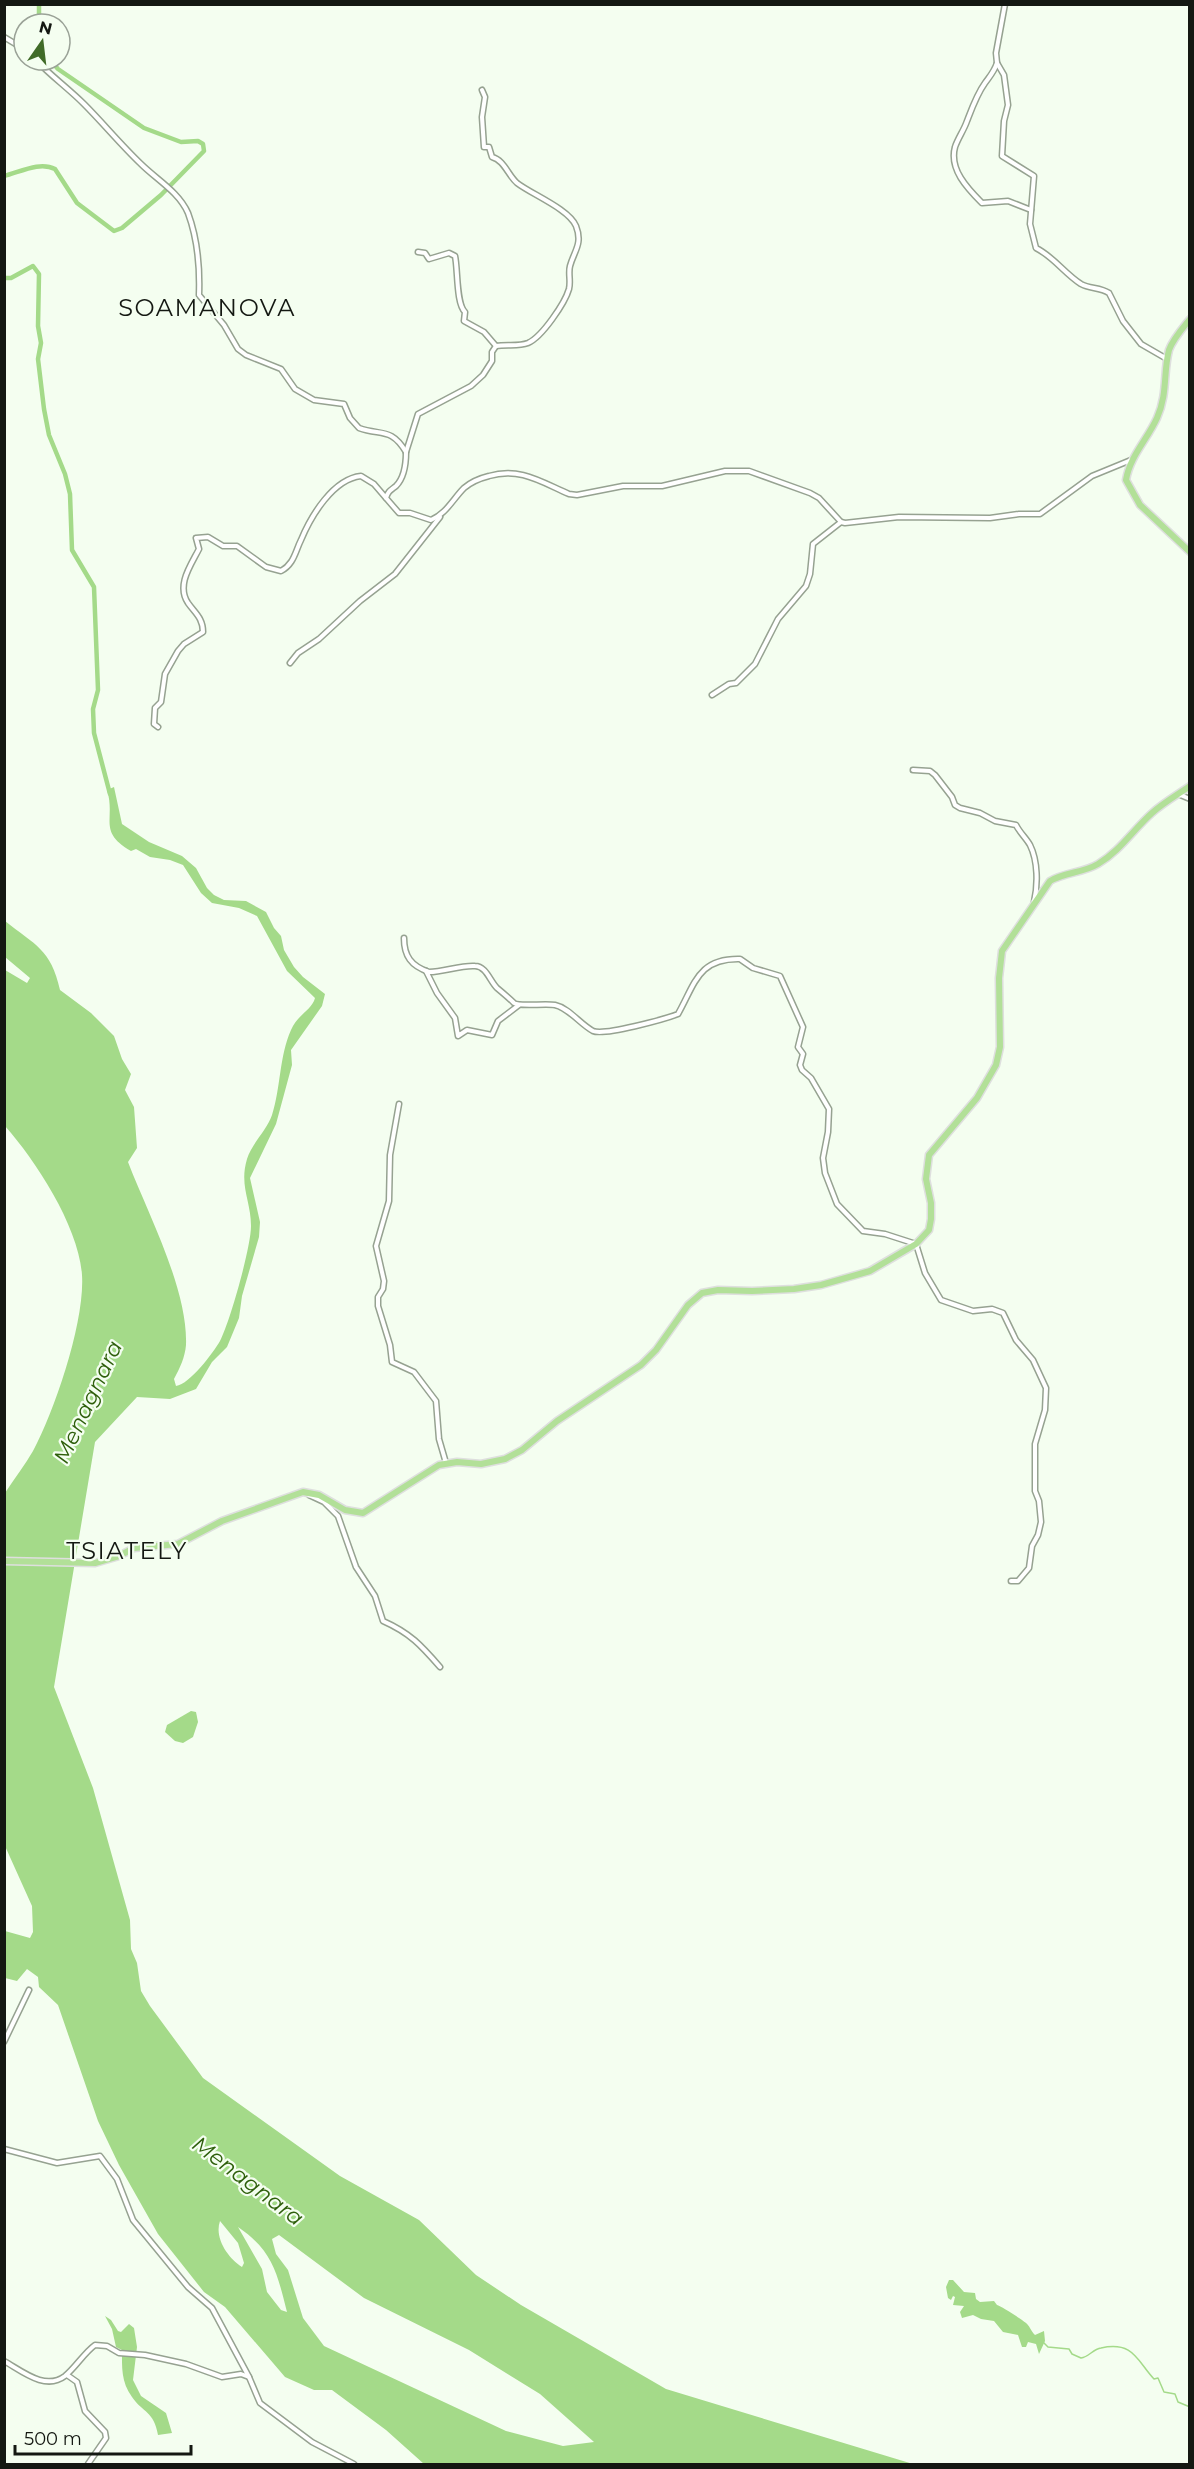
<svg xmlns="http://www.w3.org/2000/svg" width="1194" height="2469" viewBox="0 0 1194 2469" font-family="Montserrat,sans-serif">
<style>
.water{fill:#a4da89;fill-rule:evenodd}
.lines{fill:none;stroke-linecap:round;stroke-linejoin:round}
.stream{stroke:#a4da89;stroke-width:1.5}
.river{stroke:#a4da89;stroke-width:4.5}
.minor-casing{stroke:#96a291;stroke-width:7}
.major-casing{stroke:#dedfde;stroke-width:9}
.minor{stroke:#fff;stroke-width:4}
.major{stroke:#b2e098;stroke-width:6}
.labels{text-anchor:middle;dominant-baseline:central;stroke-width:4.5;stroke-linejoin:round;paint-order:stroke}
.water-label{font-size:22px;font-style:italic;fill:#2e5f0b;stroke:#f4fef0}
.quarter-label{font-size:24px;letter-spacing:1.5px;fill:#141812;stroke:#f4fef0}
</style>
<rect width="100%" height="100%" fill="#f4fef0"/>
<g class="water">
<path d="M114 787 122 824 149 842 182 856 196 868 207 888 214 895 224 900 246 901 266 912 274 928 281 936 284 950 294 967 303 977 325 994 322 1006 291 1050 292 1065 276 1124 250 1178 260 1222 259 1237 242 1296 239 1318 227 1347 212 1362 196 1389 170 1399 137 1397 95 1442 54 1687 93 1788 130 1920 131 1949 137 1963 141 1991 150 2006 203 2078 340 2176 419 2220 476 2275 521 2305 666 2389 913 2464H424L386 2430 332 2390H314L285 2377 225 2307 204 2292 158 2234 119 2165 98 2121 58 2005 39 1987 38 1977 27 1969 17 1981 5 1978V1931L30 1938 33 1932 32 1906 5 1846V1493C14 1479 25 1465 33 1451 55 1410 85 1321 82 1275 79 1227 36 1161 5 1126V970L27 983 30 978 5 957V921C35 945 51 949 60 990L91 1013 114 1036 122 1059 131 1074 125 1090 134 1107 137 1148 128 1162C148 1214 188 1289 186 1345 185 1357 180 1368 174 1379L176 1386C190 1384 213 1353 220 1341 230 1322 251 1247 251 1226 251 1201 239 1186 247 1159 252 1143 267 1130 272 1115 281 1087 279 1057 291 1030 297 1015 312 1010 315 998L287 971 257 916 239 908 212 903 201 893 183 865 170 860 150 857 136 849 131 851C97 831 116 819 107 790ZM220 2221 238 2243 244 2263 242 2267C228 2258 214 2238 220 2221ZM238 2227C273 2251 277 2273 287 2312L281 2310 267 2292 262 2269ZM279 2235 364 2298 469 2350 540 2394 594 2442 563 2446 506 2431 324 2346 303 2318 288 2270 276 2254 272 2239Z"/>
<path d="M191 1711 196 1712 198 1722 193 1737 183 1743 175 1741 165 1732 167 1725Z"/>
<path d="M949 2280H953L964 2292 975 2293 976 2299 980 2302 994 2301 997 2305C1001 2306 1023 2320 1026 2323 1029 2325 1031 2331 1035 2335L1044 2331 1045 2341 1039 2354 1036 2344 1028 2342 1026 2347H1022L1018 2335 1003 2332 994 2321 981 2319 973 2315 962 2318 960 2312 964 2306 953 2305 955 2297 953 2296 951 2300 948 2298 946 2287Z"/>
<path d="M105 2316 111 2320 118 2331 121 2332 129 2324 134 2328 137 2347 133 2380 141 2396 166 2413 172 2433 158 2435C154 2411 143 2413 132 2397 121 2382 122 2367 122 2350L116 2347 112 2329Z"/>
</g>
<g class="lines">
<path class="stream" d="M1044 2343 1048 2347 1069 2349 1072 2354 1081 2358C1089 2357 1093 2349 1101 2348 1134 2341 1137 2361 1154 2379L1158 2378 1164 2392 1175 2394 1178 2402 1190 2407"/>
<g class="river">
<path d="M39 24V4"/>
<path d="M4 176C20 172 40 161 55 169L77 203 114 231 122 228 161 195 204 151 203 144 198 141 181 142 144 128 58 69 50 60"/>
<path d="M4 278H11L33 266 39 274 38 326 41 343 38 359 44 409 49 435 65 474 70 494 72 550 94 587 98 690 93 709 94 733 110 794"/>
</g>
<g class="minor-casing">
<g id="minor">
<path d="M1005 4 996 53 997 63 1004 75 1008 105 1004 121 1002 156 1034 176 1030 224 1036 248C1054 257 1064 273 1081 284 1090 289 1100 287 1109 293L1123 321 1141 344 1167 359"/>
<path d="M4 37 24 49"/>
<path d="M36 60C51 76 68 88 84 104 103 123 121 145 141 164 156 179 179 192 188 213 198 240 200 267 199 295L224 325 238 349 246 355 281 369 295 389 314 400 344 404 350 418 359 428C381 436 391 427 406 452 406 463 404 478 396 486 391 490 388 491 386 498L399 513H410L431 520C446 514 453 499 464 488 471 482 481 478 489 476 520 467 541 482 569 494L577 495 623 486H662L725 471H749L810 493 819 498 841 522 845 523 899 517 990 518 1019 514H1040L1092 476 1131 460"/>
<path d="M997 63C994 72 990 76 985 83 977 94 972 108 967 121 964 130 958 138 955 147 949 169 967 188 982 203L1008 201 1031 210"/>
<path d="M482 90 485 97 482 117 484 147H489L492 157C504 160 508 175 517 183 531 194 569 209 576 226 583 244 574 251 570 266 568 273 571 281 569 289 565 303 542 337 528 343 518 347 507 344 496 346"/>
<path d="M418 252 425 253 429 259 449 253 455 256C458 269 456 304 465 312L464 321 484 332 496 346"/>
<path d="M406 452 418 414 471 386 483 375 492 361V352L496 346"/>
<path d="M290 663 298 653 319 639 360 601 395 574 440 517"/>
<path d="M712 695 729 684 736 683 755 664 778 619 806 586 810 574 813 544 841 522"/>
<path d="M158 727 154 724 155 708 161 702 165 674 178 651 184 644 203 632C203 618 195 613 188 603 176 585 191 565 199 549L196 538 208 537 223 546H237L266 567 281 571C294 564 295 552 301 540 311 516 333 479 361 476L374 484 386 498"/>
<path d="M913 770 930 771 935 775 952 797 955 805 960 808 980 813 995 821 1016 825C1020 833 1026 838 1030 845 1038 861 1038 885 1034 902"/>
<path d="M1178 794 1190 799"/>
<path d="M404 938C404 956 411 966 429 972 444 972 460 965 475 966 486 966 490 981 497 988 503 993 509 998 514 1003 519 1007 546 1003 555 1005 569 1008 580 1024 593 1031 604 1036 665 1019 678 1014 695 984 698 958 740 959L753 968 780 976 803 1027 798 1047 803 1054 800 1065 802 1070 811 1078 829 1109 828 1132 823 1158 825 1173 837 1204 863 1231 885 1234 916 1244 925 1273 941 1300 973 1311 992 1309 1003 1313 1016 1340 1033 1360 1046 1388 1045 1410 1035 1444V1491L1039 1501 1041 1522 1038 1535 1032 1546 1029 1568 1018 1581H1011"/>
<path d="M426 971 437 993 455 1018 458 1036 467 1030 492 1035 498 1021 519 1005"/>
<path d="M399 1104 390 1155 389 1201 376 1246 384 1281 383 1289 378 1297V1306L390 1345 392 1362 414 1372 436 1401 439 1439 446 1463"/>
<path d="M309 1495 324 1502 338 1516 356 1567 375 1596 383 1621C410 1633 421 1645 440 1667"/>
<path d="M4 2042 29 1990"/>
<path d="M4 2149 57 2163 100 2156 117 2179 133 2220 188 2287 212 2308 249 2377"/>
<path d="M4 2361C22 2371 45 2391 65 2376 76 2367 84 2353 95 2345L107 2346 119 2353 145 2355 186 2364 222 2377 241 2374 249 2377 260 2403 312 2442 354 2464"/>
<path d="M67 2375 77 2382 85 2411 105 2432 106 2438 88 2464"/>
</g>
</g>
<g class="major-casing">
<g id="major">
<path d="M1190 319C1182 329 1173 339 1169 350 1163 373 1168 393 1157 418 1147 440 1130 456 1126 480L1140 505 1190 552"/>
<path d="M4 1561 95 1563 119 1556 134 1548 178 1544 222 1521 303 1492 319 1495 345 1510 363 1513 439 1465 457 1462 481 1464 505 1459 522 1450 557 1421 641 1365 656 1350 688 1305 702 1293 718 1290 752 1291 794 1289 821 1285 870 1271 916 1244 929 1230 931 1219V1203L926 1179 929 1155 977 1098 996 1065 1000 1047 999 978 1002 951 1050 881C1065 872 1083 873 1098 864 1120 851 1133 830 1152 813 1163 803 1177 795 1190 786"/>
</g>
</g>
<use href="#minor" class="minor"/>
<use href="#major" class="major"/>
</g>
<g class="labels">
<g class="water-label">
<text transform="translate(88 1402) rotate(-65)">Menagnara</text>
<text transform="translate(248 2181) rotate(37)">Menagnara</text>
</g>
<g class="quarter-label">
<text x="207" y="307">SOAMANOVA</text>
<text x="127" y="1550">TSIATELY</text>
</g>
</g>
<rect width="1194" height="2469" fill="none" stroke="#141812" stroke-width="12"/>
<g transform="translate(42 42) rotate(14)"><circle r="28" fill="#f4fef0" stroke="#9aa297" stroke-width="1.5"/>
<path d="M0-4.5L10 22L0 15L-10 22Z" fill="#406b28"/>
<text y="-9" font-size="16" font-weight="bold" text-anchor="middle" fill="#141812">N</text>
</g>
<path d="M15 2445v9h176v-9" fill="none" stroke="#141812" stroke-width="3"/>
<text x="24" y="2445" font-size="18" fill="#141812" stroke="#f4fef0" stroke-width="4.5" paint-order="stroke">500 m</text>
</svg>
